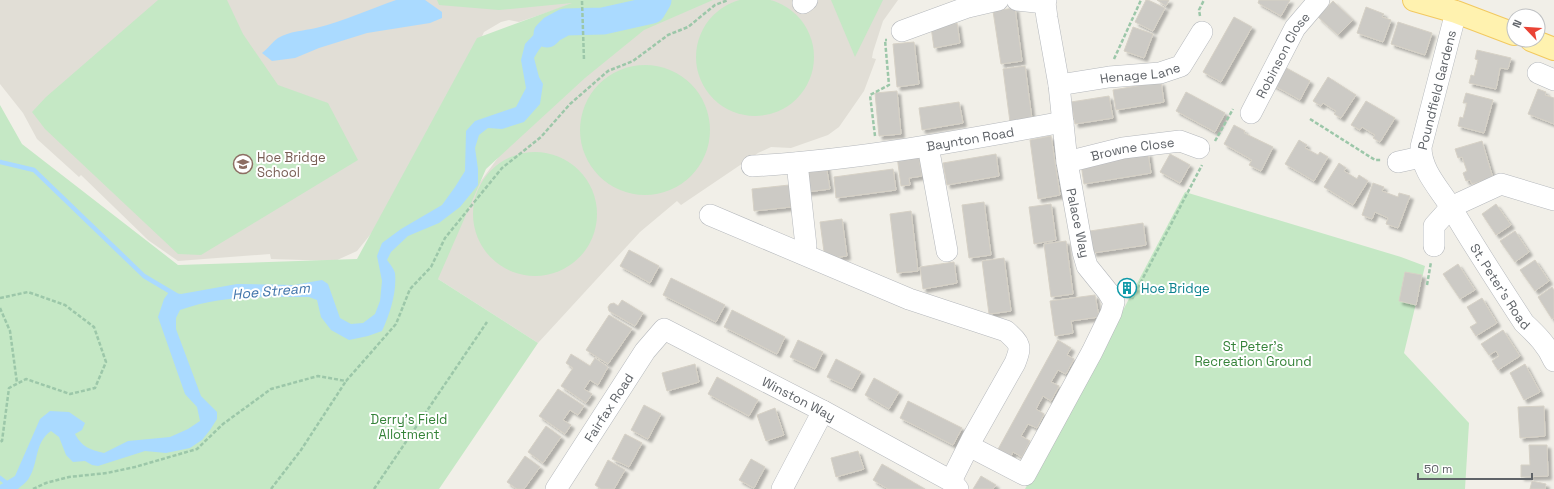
<svg xmlns="http://www.w3.org/2000/svg" width="1554" height="489" viewBox="0 0 1554 489" font-family="'Space Grotesk',sans-serif">
<style>
.education{fill:#e1ded6}
.green{fill:#c5e8c5}
.water{fill:#aadaff}
.lines{fill:none;stroke-linecap:round;stroke-linejoin:round}
.stream{stroke:#aadaff;stroke-width:4.5}
.river{stroke:#aadaff;stroke-width:27}
.building{fill:#cccac5;stroke:#d6d1c6;filter:url(#shadow)}
.minor-casing{stroke:#b5b8bc;stroke-width:22}
.major-casing{stroke:#f2c960;stroke-width:24}
.path{stroke:#9cc7a9;stroke-width:2.5;stroke-dasharray:4 2;stroke-linecap:butt}
.minor{stroke:#fff;stroke-width:21}
.major{stroke:#fff2af;stroke-width:22}
.labels{text-anchor:middle;dominant-baseline:central;stroke-width:4;stroke-linejoin:round;paint-order:stroke}
.street-label{font-size:13px;fill:#5f6368;stroke:#fff}
.education-label{font-size:13px;fill:#785e54;stroke:#fff;text-anchor:start}
.culture-label{font-size:13px;fill:#0d838f;stroke:#fff;text-anchor:start}
.park-label{font-size:13px;fill:#348238;stroke:#fff}
.water-label{font-size:14px;font-style:italic;fill:#4174aa;stroke:#fff}
</style>
<defs>
<filter id="shadow"><feDropShadow dx="3.5" dy="3.5" stdDeviation="1" flood-color="#0004"/></filter>
</defs>
<rect width="100%" height="100%" fill="#f1efe8"/>
<path class="education" d="M0 0H898L883 21 873 52 872 58 876 59 864 91 839 127 828 135 791 148 771 147 758 153 681 205 677 201 640 232 538 343 438 279 401 260 478 185 524 122 578 2 519 22 509 20 501 22 484 32 415 180 357 251 335 261 271 259 270 254 178 261 148 240 81 175 79 177 37 139 23 113 0 84Z"/>
<g class="green">
<circle cx="755" cy="57" r="59"/>
<path d="M158 0H227L243 34 278 85 328 103 358 160 201 255 178 254 45 129 32 112 46 97Z"/>
<path d="M437 0H713L644 30 585 78 486 169 438 279 538 343 439 489H0V105L22 144 178 265 357 259 477 38 572 3 499 10 439 5Z"/>
<path d="M831 0H883L855 57Z"/>
<circle cx="645" cy="130" r="65"/>
<circle cx="535" cy="214" r="62"/>
<path d="M1185 192 1401 257 1425 266 1404 353 1469 423 1465 489H1025L1110 335Z"/>
</g>
<g class="water">
<path d="M396 0H425L442 12V18L430 23 367 33 319 48 295 58 272 61 262 53C268 49 272 42 278 38 290 31 303 31 316 28 344 21 370 9 396 0Z"/>
<path d="M640 0H665L660 13 650 19 587 31 586 13C604 16 625 9 640 0Z"/>
<path d="M578 13 580 34C553 35 548 34 534 58L539 77 543 84 540 104 524 122 502 129 488 128 479 135 475 148 478 169V185L460 207 439 223 408 236 391 252 387 260C390 264 394 269 395 273 397 292 390 314 382 331L368 336 349 340 331 330 321 317 317 300 309 297C265 297 222 295 180 310L176 318V329L201 396 217 412V419L210 430 202 440 190 448 166 453 145 451 98 466 92 465 85 461 73 462 66 455 59 437 51 431C34 443 39 462 29 478 27 482 21 486 18 489H0V485L15 476 40 419 50 411 69 412 85 423 82 430 75 434C82 447 90 450 104 453L128 441 170 437 188 429 200 421 197 407 185 394 158 317 164 299 169 292 181 294 237 284 294 285 322 280 328 284 340 318 351 324 363 323 375 314 380 301 382 281 377 256 382 243 401 229 442 205 455 187 465 171 466 131 475 121 516 107 526 88 521 60 525 44 542 26 558 16Z"/>
</g>
<g class="lines">
<g class="stream">
<path d="M0 162 34 170 144 276 176 295"/>
<path d="M0 478 9 485"/>
</g>
<path class="river" d="M547 34 552 29 565 22 603 21 652 10 658 0"/>
</g>
<g class="building">
<path d="M1146 0H1148L1165 8 1153 31 1135 22Z"/>
<path d="M1157 0H1169L1166 6Z"/>
<path d="M1259 0H1290L1281 16 1258 3Z"/>
<path d="M1333 1 1353 20 1338 35 1318 17Z"/>
<path d="M1366 7 1384 14 1382 17 1391 20 1383 42 1357 33Z"/>
<path d="M1015 8 1022 61 1001 64 993 11Z"/>
<path d="M1234 17 1252 27 1221 82 1203 72Z"/>
<path d="M1398 22 1432 33 1425 55 1391 44Z"/>
<path d="M957 23 960 43 934 48 931 27Z"/>
<path d="M1133 27 1153 34 1144 58 1124 51Z"/>
<path d="M914 42 919 84 897 87 893 44Z"/>
<path d="M1477 50 1511 58 1508 69 1500 68 1496 89 1469 83 1471 75 1474 76 1478 60 1475 59Z"/>
<path d="M1281 65 1310 81 1300 100 1271 84Z"/>
<path d="M1025 66 1032 119 1010 122 1003 69Z"/>
<path d="M1328 77 1356 95 1341 118 1334 114 1336 111 1323 103 1321 106 1313 101Z"/>
<path d="M1161 82 1164 102 1116 110 1113 90Z"/>
<path d="M1538 89 1546 92 1545 95 1554 98V124L1528 114Z"/>
<path d="M897 91 901 134 879 136 875 93Z"/>
<path d="M1186 92 1225 113 1215 132 1176 111Z"/>
<path d="M1466 93 1493 100 1484 133 1458 126 1460 117 1463 118 1467 103H1463Z"/>
<path d="M1109 96 1113 118 1075 124 1071 102Z"/>
<path d="M1366 101 1395 118 1380 142 1373 138 1375 135 1362 127 1360 130 1351 125Z"/>
<path d="M959 102 963 123 922 130 919 108Z"/>
<path d="M1234 125 1245 131 1244 133 1273 147 1261 171 1249 165 1252 160 1224 144Z"/>
<path d="M1051 136 1060 195 1038 199 1030 140Z"/>
<path d="M1299 140 1307 145 1305 148 1318 155 1320 152 1328 157 1314 181 1285 164Z"/>
<path d="M1482 141 1493 178 1472 184 1470 180 1466 181 1463 173 1467 171 1462 157 1458 158 1455 149Z"/>
<path d="M918 153 922 176 909 178 910 185 901 186 897 156Z"/>
<path d="M1148 153 1151 173 1084 184 1081 164Z"/>
<path d="M996 154 999 176 947 185 943 163Z"/>
<path d="M1170 154 1190 165 1180 183 1160 172Z"/>
<path d="M1339 163 1346 168 1344 171 1357 179 1359 175 1368 181 1353 205 1324 187Z"/>
<path d="M826 165 830 189 807 192 803 168Z"/>
<path d="M893 169 896 190 836 198 834 177Z"/>
<path d="M1373 183 1384 187 1382 191 1398 197 1399 193 1410 196 1398 228 1386 224 1388 218 1375 212 1372 219 1362 215Z"/>
<path d="M789 185 791 207 754 211 752 189Z"/>
<path d="M984 202 991 255 969 258 962 205Z"/>
<path d="M1051 204 1056 240 1034 244 1029 207Z"/>
<path d="M1496 204 1511 225 1496 235 1482 214Z"/>
<path d="M911 211 918 271 897 273 890 214Z"/>
<path d="M842 219 847 256 825 259 820 222Z"/>
<path d="M1143 223 1146 245 1093 253 1090 231Z"/>
<path d="M1515 231 1529 252 1515 262 1500 241Z"/>
<path d="M1066 241 1073 294 1051 297 1044 244Z"/>
<path d="M629 250 659 266 650 283 620 266Z"/>
<path d="M1004 258 1011 311 989 314 982 261Z"/>
<path d="M1535 260 1549 281 1535 291 1520 270Z"/>
<path d="M954 262 957 283 923 289 920 267Z"/>
<path d="M1458 264 1475 290 1460 299 1443 274Z"/>
<path d="M1405 272 1422 275 1416 305 1399 301Z"/>
<path d="M671 278 725 305 716 322 663 295Z"/>
<path d="M1129 280 1136 288 1126 296 1119 287Z"/>
<path d="M1552 287 1554 290V318L1552 319 1538 297Z"/>
<path d="M1095 295 1099 317 1071 321 1073 333 1055 336 1050 301Z"/>
<path d="M1482 298 1497 323 1476 336 1470 327 1477 323 1467 307Z"/>
<path d="M622 300 643 313 635 326 609 311 608 307 610 304 614 303 618 306Z"/>
<path d="M732 310 785 337 777 354 724 327Z"/>
<path d="M609 315 632 329 608 364 586 350Z"/>
<path d="M1503 330 1520 356 1498 370 1492 361 1499 356 1496 351 1489 355 1481 344Z"/>
<path d="M798 340 823 352 815 369 790 357Z"/>
<path d="M1058 340 1071 348 1067 355 1074 359 1066 374 1058 370 1051 382 1059 386 1051 401 1043 396 1036 409 1044 414 1037 428 1028 424 1021 436 1030 441 1022 457 1013 452 1010 458 997 451Z"/>
<path d="M571 354 590 366 595 358 608 367 598 385 590 380 584 389 592 394 586 403 561 386 573 368 566 363Z"/>
<path d="M836 359 861 372 852 389 827 377Z"/>
<path d="M695 364 699 382 667 391 662 373Z"/>
<path d="M1525 364 1540 392 1524 400 1510 373Z"/>
<path d="M717 377 758 400 749 416 708 394Z"/>
<path d="M874 378 899 392 889 409 865 395Z"/>
<path d="M558 389 584 406 578 415 570 410 563 420 571 425 565 434 539 416Z"/>
<path d="M908 401 962 428 953 445 900 418Z"/>
<path d="M644 405 661 414 648 439 631 430Z"/>
<path d="M1544 406 1545 436 1520 438 1518 407Z"/>
<path d="M775 408 784 435 766 441 757 415Z"/>
<path d="M546 426 561 437 543 463 528 452Z"/>
<path d="M625 434 642 443 629 467 612 459Z"/>
<path d="M1529 445H1547L1548 476 1521 477V465H1530Z"/>
<path d="M858 451 864 469 836 477 831 458Z"/>
<path d="M525 456 540 467 524 489H517L507 482Z"/>
<path d="M751 459 765 467 754 488 739 480Z"/>
<path d="M608 460 625 470 614 489H601L595 485Z"/>
<path d="M882 464 925 489H888L873 480Z"/>
<path d="M981 476 996 485 993 489H973Z"/>
<path d="M1532 481 1546 484 1545 489H1530Z"/>
</g>
<g class="lines">
<g class="minor-casing">
<g id="minor">
<path d="M1017 0 1045 3"/>
<path d="M803 3 807 0"/>
<path id="s1" d="M1456 12 1421 147C1421 171 1440 189 1452 209 1475 248 1500 286 1524 323 1537 335 1547 345 1554 361"/>
<path d="M902 31 968 7 998 0"/>
<path d="M1538 73 1554 80"/>
<path id="s2" d="M1059 85 1109 77 1160 73 1181 66 1202 32"/>
<path id="s3" d="M1251 113 1295 28 1319 0"/>
<path d="M928 146 947 251"/>
<path id="s4" d="M1067 162 1123 148 1180 141 1199 148"/>
<path d="M1398 162 1421 157"/>
<path d="M797 163 806 246"/>
<path id="s5" d="M752 166C857 160 960 141 1063 122"/>
<path d="M710 215 909 299 1006 331C1020 344 1022 345 1015 363L972 439 951 481"/>
<path d="M1434 246V226L1451 207 1501 184 1554 200"/>
<path d="M969 446 1025 475 1092 352 1111 313 1114 302 1108 292 1087 266 1083 252 1067 162 1059 85 1047 18 1045 3 1046 0"/>
<path id="s6" d="M556 489 645 351 664 329 823 411 951 481 958 489"/>
<path d="M782 489 823 411"/>
</g>
</g>
<g class="major-casing">
<g id="major">
<path d="M1414 0 1456 12 1514 34"/>
<path d="M1531 40 1554 49"/>
</g>
</g>
<g class="path">
<path d="M582 1 584 60"/>
<path d="M1200 16 1199 10 1204 0"/>
<path d="M1114 59 1141 0"/>
<path d="M1310 119 1375 160H1381"/>
<path d="M875 136 870 95 889 85 885 40H887"/>
<path d="M1215 141 1233 109"/>
<path d="M1427 285 1431 262"/>
<path d="M0 298 28 292 65 305 94 327 106 362 95 388 70 394 26 379 9 388 2 441 0 442"/>
<path d="M1132 299 1202 165"/>
<path d="M0 308 10 331 17 383"/>
<path d="M33 489 46 483 69 477 107 473 135 467 197 449 223 424 271 389 318 376 346 381 396 324 410 289 431 267 445 238 502 168 541 137 570 104 608 71 633 61 668 35 688 27 715 5 728 0"/>
<path d="M271 489 301 450 346 381"/>
<path d="M374 489 487 322"/>
</g>
<use href="#minor" class="minor"/>
<use href="#major" class="major"/>
</g>
<defs>
<g id="school-ring" transform="scale(1)"><circle r="9.5" fill="#fff" stroke="#8d6e63" stroke-width="1.5"/><path d="M0-5L7-2L0 1L-7-2ZM-4 1L0 2.5L4 1V4Q0 6-4 4Z" fill="#8d6e63"/></g>
<g id="building-ring" transform="scale(1)"><circle r="9.5" fill="#fff" stroke="#0f9aa8" stroke-width="1.5"/><path d="M-4-6H4V6H1V3H-1V6H-4ZM-2.5-4.3h1.7v1.8h-1.7ZM.8-4.3h1.7v1.8H.8ZM-2.5-1h1.7V.8h-1.7ZM.8-1h1.7V.8H.8Z" fill="#0f9aa8"/></g>
</defs>
<g fill-rule="evenodd">
<use href="#school-ring" x="243" y="164"/>
<use href="#building-ring" x="1127" y="288"/>
</g>
<g class="labels">
<g class="street-label">
<text stroke="none"><textPath href="#s3" startOffset="66">Robinson Close</textPath></text>
<text stroke="none"><textPath href="#s2" startOffset="82">Henage Lane</textPath></text>
<text transform="translate(1437 90) rotate(-76)">Poundfield Gardens</text>
<text stroke="none"><textPath href="#s5" startOffset="220">Baynton Road</textPath></text>
<text stroke="none"><textPath href="#s4" startOffset="67">Browne Close</textPath></text>
<text transform="translate(1078 223) rotate(78)">Palace Way</text>
<text stroke="none"><textPath href="#s1" startOffset="301">St. Peter's Road</textPath></text>
<text stroke="none"><textPath href="#s6" startOffset="345">Winston Way</textPath></text>
<text stroke="none"><textPath href="#s6" startOffset="97">Fairfax Road</textPath></text>
</g>
<g class="education-label">
<text x="257" y="157">Hoe Bridge<tspan x="257" dy="15">School</tspan></text>
</g>
<g class="culture-label">
<text x="1141" y="288">Hoe Bridge</text>
</g>
<g class="park-label">
<text x="1253" y="346">St Peter's<tspan x="1253" dy="15">Recreation Ground</tspan></text>
<text x="409" y="419">Derry's Field<tspan x="409" dy="15">Allotment</tspan></text>
</g>
<g class="water-label">
<text transform="translate(271 291) rotate(-5)">Hoe Stream</text>
</g>
</g>
<g transform="translate(1526 28) rotate(295)"><circle r="19" fill="#ffffff" stroke="#bfc1c3"/>
<path d="M0-3L7 15L0 10L-7 15Z" fill="#ea4335"/>
<text y="-6" font-size="11" font-weight="bold" text-anchor="middle" fill="#5f6368">N</text>
</g>
<path d="M1418 473v6h114v-6" fill="none" stroke="#5f6368" stroke-width="2"/>
<text x="1424" y="473" font-size="12" fill="#5f6368" stroke="#ffffff" stroke-width="3" paint-order="stroke">50 m</text>
</svg>
